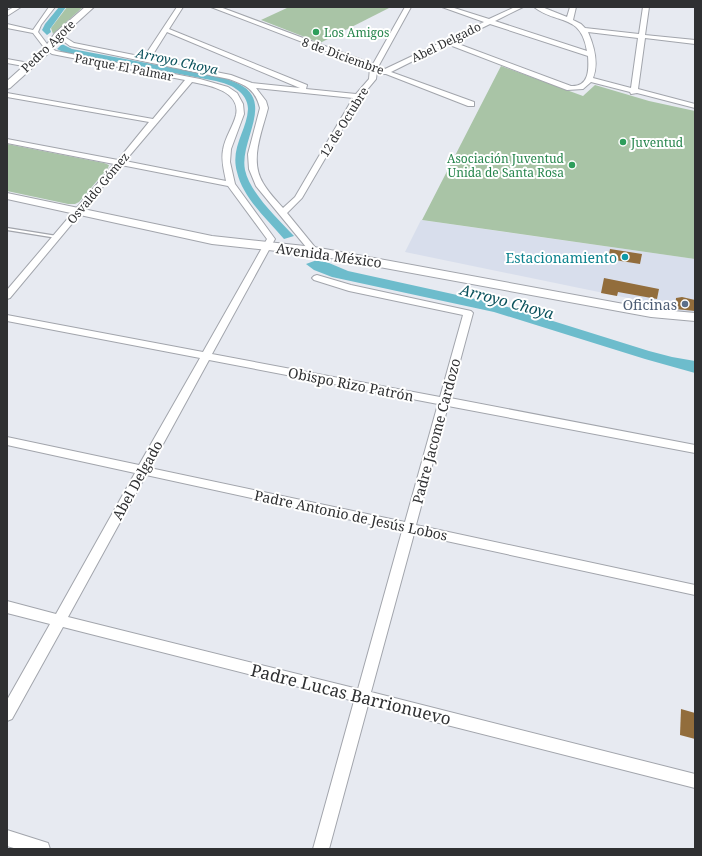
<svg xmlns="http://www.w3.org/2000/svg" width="702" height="856" viewBox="0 0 702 856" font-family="'Noto Serif',serif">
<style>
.built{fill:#d8deec}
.green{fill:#a9c4a6}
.water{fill:#6dbccc}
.building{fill:#926d3c}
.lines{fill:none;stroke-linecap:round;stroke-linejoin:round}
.lane-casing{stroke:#a2a5ac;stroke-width:2.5}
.street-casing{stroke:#a2a5ac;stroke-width:2}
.secondary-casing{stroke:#a2a5ac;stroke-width:2}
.lane{fill:#fff;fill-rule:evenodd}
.street{fill:#fff;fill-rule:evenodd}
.secondary{fill:#fff;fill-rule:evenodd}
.leisure-dot{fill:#2e9e5b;stroke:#fff;stroke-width:1.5}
.culture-dot{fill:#0f9aa8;stroke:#fff;stroke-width:1.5}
.service-dot{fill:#5c6f8a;stroke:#fff;stroke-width:1.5}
.labels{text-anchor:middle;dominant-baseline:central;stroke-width:4;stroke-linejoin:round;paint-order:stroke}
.far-leisure-label{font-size:12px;fill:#27864d;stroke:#fff;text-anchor:start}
.far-street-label{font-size:12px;fill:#2f3032;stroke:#fff}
.far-water-label{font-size:13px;font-style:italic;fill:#0b525d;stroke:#fff}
.street-label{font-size:14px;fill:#2f3032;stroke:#fff}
.culture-label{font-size:14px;fill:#0d838f;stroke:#fff;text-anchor:end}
.service-label{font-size:14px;fill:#4e5e75;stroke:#fff;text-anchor:end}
.water-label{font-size:15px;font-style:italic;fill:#0b525d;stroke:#fff}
.near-street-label{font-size:17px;fill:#2f3032;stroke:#fff}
</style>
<rect width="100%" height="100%" fill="#e7eaf1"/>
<path class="built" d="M421 220 695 259V314L662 308 657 304 405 252Z"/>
<g class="green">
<path d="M67 7H83L53 34 51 28Z"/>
<path d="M289 7H391L320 43 261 20Z"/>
<path d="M501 66 583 96 595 85 649 101 695 111V259L422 220Z"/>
<path d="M7 144 104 163 109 165 108 168 79 202 75 204H68L7 191Z"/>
</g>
<g class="water">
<path d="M59 7H66L50 29 51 32 47 35 42 30 45 24Z"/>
<path d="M62 44 72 49 221 77C227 79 233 81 239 84 275 102 239 141 245 170 250 193 278 219 294 236L284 239C267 219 243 198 237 172 230 147 247 131 248 109 248 101 243 93 236 89 231 85 223 83 216 81L63 52 57 49Z"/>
<path d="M317 260 329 263 348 271 498 304 649 351 672 357 695 361V373L645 359 494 312 332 277 314 270 306 264Z"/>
</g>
<g class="building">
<path d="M610 249 642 254 640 264 608 259Z"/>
<path d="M604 278 659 289 657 299 618 292 617 296 601 293Z"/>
<path d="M682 297 695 300V311L675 309 676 298Z"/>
<path d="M681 709 695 713V739L680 735Z"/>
</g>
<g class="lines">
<g class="lane-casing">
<path id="lane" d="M7 228 57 236 59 237 57 238 7 230Z"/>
</g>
<g class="street-casing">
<g id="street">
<path d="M14 7H21L7 16V11Z"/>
<path d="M49 7H55L41 25 38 32 50 48 56 51 200 79 228 87 237 93 243 104 244 114 231 149 230 162 235 184 275 239 212 354 440 397 463 315 349 291 314 280 312 278 314 276 317 275 351 285 471 311 473 313 450 398 695 445V453L448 406 416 525 695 585V595L414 534 371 692 695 774V788L368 705 329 849H313L354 701 63 627 12 719 7 721V700L50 624 7 613V601L56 614 135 473 7 445V437L139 465 200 358 7 321V315L203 352 267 239 228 186 121 165 10 298 7 299V290L114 164 7 143V139L118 160 149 122 7 97V93L153 119 185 80 52 54 46 50 33 33 7 28V24L33 30ZM192 82C208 85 241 91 236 115 233 127 225 137 223 150 221 161 224 170 226 181L125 161ZM209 360 438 404 405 522 150 468ZM146 475 402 531 358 689 68 617Z"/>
<path d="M177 7H183L169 29 307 85 306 89 356 94 369 79 370 68 211 7H220L373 64 405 7H411L378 67 385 69 484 22 442 7H451L489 19 515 7H523L495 21 587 51C581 13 557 25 534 7H542L567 17 570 7H576L573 20 581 24 585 28 639 34 643 7H649L645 35 695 40V44L645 38 638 89 695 104V108L637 93 631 94 630 92 591 82 583 89 567 90 447 44 391 72 474 102V106H468L386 74H381L380 72 377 71 376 79 361 97 302 198 287 213 318 251 314 254 311 253 256 186 249 169 248 154 260 108C255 89 246 85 229 79L70 46 55 35 60 34 74 43 144 57ZM490 24 588 56C589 70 589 87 571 86L453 42ZM167 32 300 88 252 83 231 75 150 59ZM588 32 638 38 631 88 593 78C599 63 594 46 588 32ZM256 88 353 98 295 197 283 208C276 200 268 192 263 183 249 160 262 132 268 108L266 101Z"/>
<path d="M7 59 29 63 32 65 29 67 7 63Z"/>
<path d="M7 830 48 843 50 849H17L7 846Z"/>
</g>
</g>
<g class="secondary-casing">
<g id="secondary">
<path d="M85 7H94L61 37 51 51 10 88 7 89V81L45 47 55 33Z"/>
<path d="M7 193 212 236 314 247 651 309 695 313V321L651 317 314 255 212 244 7 199Z"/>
</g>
</g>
<use href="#lane" class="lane"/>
<use href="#street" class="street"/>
<use href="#secondary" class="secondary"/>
</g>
<g class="leisure-dot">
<circle cx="316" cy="32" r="4"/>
<circle cx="623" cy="142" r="4"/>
<circle cx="572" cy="165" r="4"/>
</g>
<circle class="culture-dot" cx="625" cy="257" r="4"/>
<circle class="service-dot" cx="685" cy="304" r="4"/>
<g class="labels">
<g class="far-leisure-label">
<text x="324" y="32">Los Amigos</text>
<text x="631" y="142">Juventud</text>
<text x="564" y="158" text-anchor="end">Asociación Juventud<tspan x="564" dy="14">Unida de Santa Rosa</tspan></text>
</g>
<g class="far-street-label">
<text transform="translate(446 42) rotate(-26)">Abel Delgado</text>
<text transform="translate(48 46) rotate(-44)">Pedro Agote</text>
<text transform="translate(343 56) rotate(20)">8 de Diciembre</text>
<text transform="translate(124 67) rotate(11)">Parque El Palmar</text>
<text transform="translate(344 122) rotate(-58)">12 de Octubre</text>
<text transform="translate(98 188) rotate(-50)">Osvaldo Gómez</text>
</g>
<g class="far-water-label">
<text transform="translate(177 61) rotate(12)">Arroyo Choya</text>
</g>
<g class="street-label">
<text transform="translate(329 255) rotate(8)">Avenida México</text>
<text transform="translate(351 384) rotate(11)">Obispo Rizo Patrón</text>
<text transform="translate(436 431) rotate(-75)">Padre Jacome Cardozo</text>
<text transform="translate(137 480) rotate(-61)">Abel Delgado</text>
<text transform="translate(351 515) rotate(12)">Padre Antonio de Jesús Lobos</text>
</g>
<g class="culture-label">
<text x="617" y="257">Estacionamiento</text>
</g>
<g class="service-label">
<text x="677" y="304">Oficinas</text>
</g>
<g class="water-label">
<text transform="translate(507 301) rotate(15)">Arroyo Choya</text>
</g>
<g class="near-street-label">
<text transform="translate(351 694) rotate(14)">Padre Lucas Barrionuevo</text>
</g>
</g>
<rect width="702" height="856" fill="none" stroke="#2f3032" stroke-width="16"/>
</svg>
